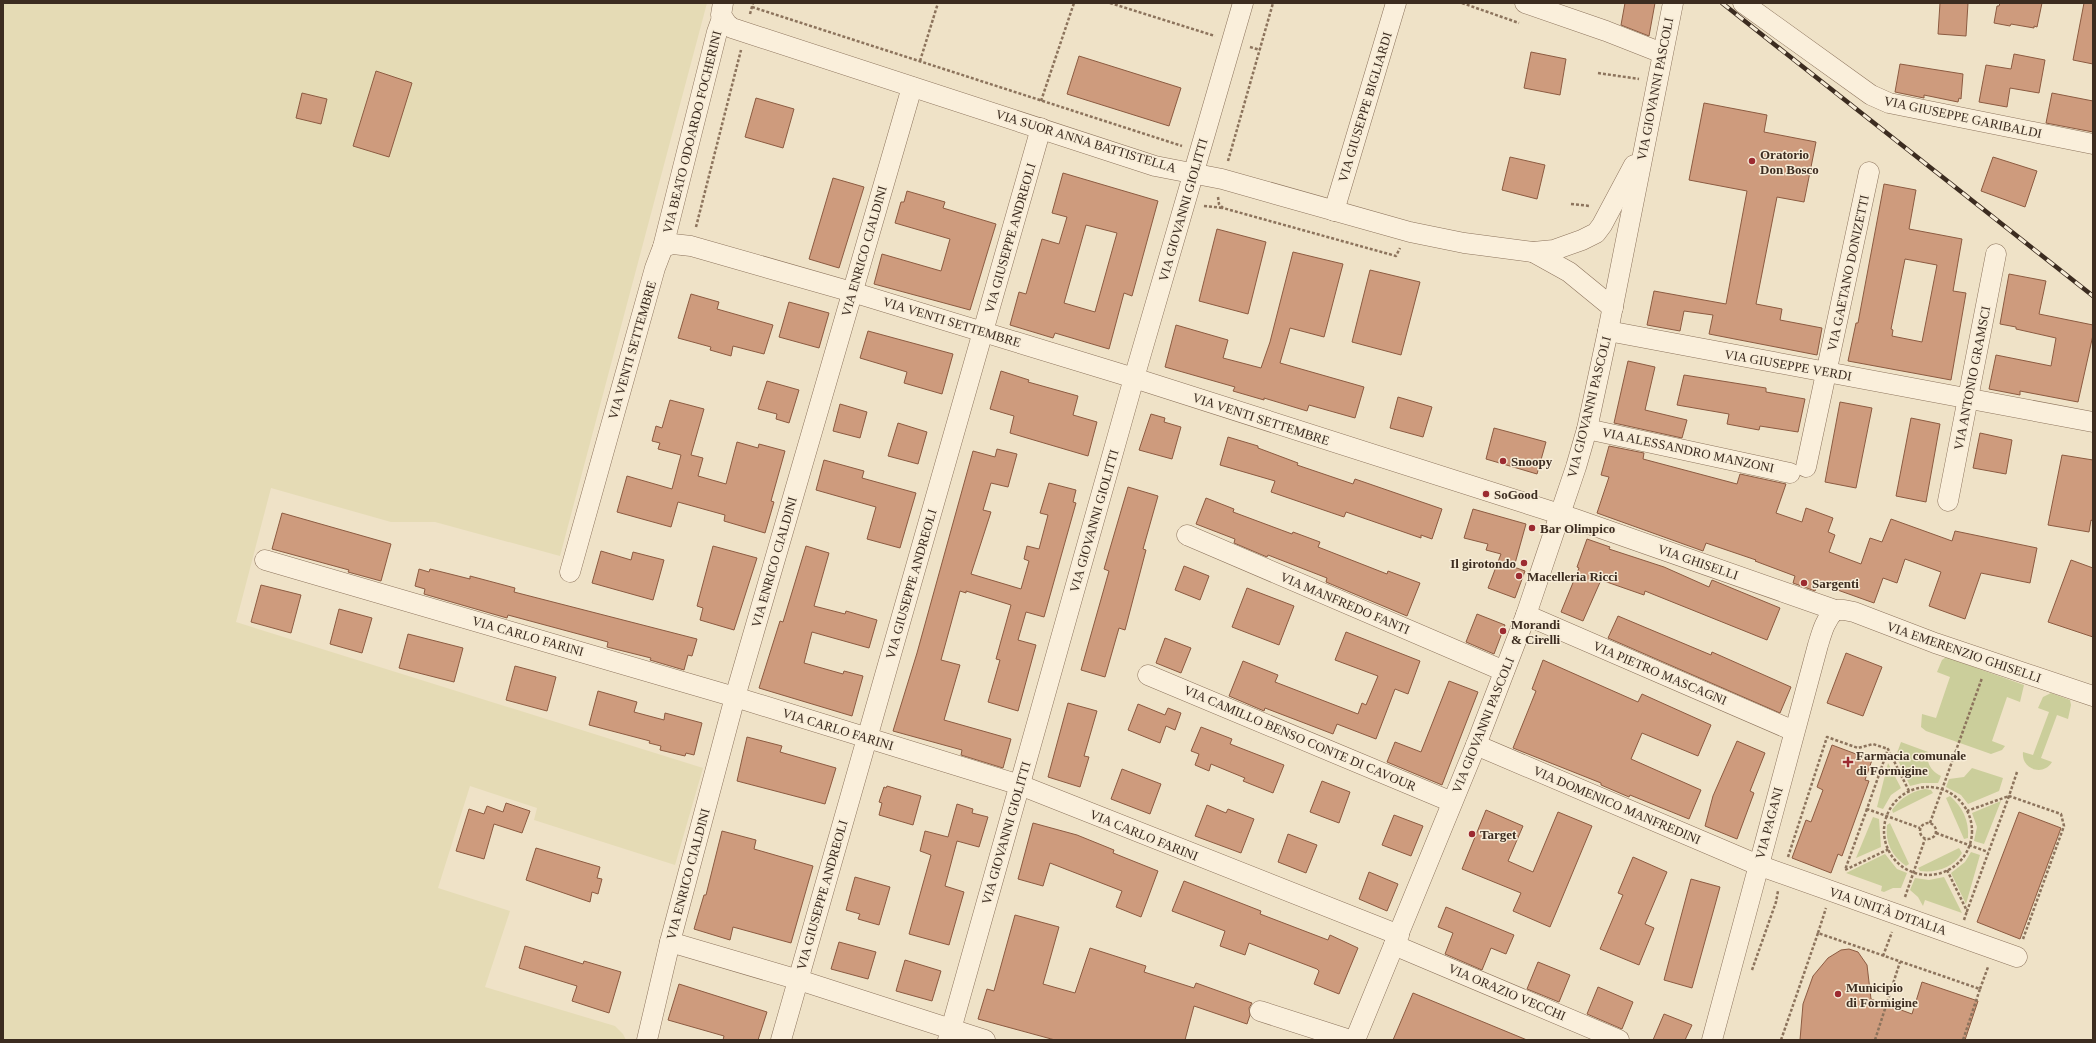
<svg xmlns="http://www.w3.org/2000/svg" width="2096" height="1043" viewBox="0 0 2096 1043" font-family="'Times New Roman',serif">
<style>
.farmland{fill:#e5dbb5}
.green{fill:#cbce9b}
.building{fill:#ce9b7d;stroke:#8c5b41;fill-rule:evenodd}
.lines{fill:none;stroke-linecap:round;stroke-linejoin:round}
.minor-casing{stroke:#8c735c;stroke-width:21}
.path{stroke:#8c735c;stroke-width:2.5;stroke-dasharray:3 2;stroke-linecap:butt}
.minor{stroke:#faefdb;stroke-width:20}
.rail-casing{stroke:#3c2c20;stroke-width:4.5}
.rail{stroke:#f7ecd7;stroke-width:3;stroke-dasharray:9;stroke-linecap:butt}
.poi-dot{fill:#9c2b31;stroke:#f7ecd7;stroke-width:1.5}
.labels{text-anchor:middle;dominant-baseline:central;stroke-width:3;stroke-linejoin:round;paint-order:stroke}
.street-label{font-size:13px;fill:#3c2c20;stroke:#f7ecd7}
.poi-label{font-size:13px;font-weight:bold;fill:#3c2c20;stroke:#f7ecd7;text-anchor:start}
</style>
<rect width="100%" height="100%" fill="#efe2c7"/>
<path class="farmland" d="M3 3H707L560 556 435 522H391L271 488 236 622 703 768 675 865 534 820 537 808 470 786 438 888 510 911 485 987 615 1026 623 1034 626 1040H3Z"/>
<g class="green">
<path d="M1946 657 2024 685 2020 702 2007 697 1992 741 2005 746 2002 750 1991 754 1926 731 1921 727 1922 714 1936 718 1950 677 1937 672 1942 660Z"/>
<path d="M2051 693 2070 700 2071 705 2068 719 2057 715 2041 758 2052 762C2043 777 2021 769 2023 752L2033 755 2049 712 2038 708 2043 697Z"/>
<path d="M1901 742 1928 752C1926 763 1931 771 1941 776L1938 783H1922L1910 786 1896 756Z"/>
<path d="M1888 763 1901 788 1891 795 1883 809 1877 807Z"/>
<path d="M1972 768 2003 778 1999 791 1968 804 1961 795 1946 787 1949 779 1964 777Z"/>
<path d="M1925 789 1931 790 1933 793 1893 813 1892 810C1901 798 1910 792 1925 789Z"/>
<path d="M1950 796C1963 808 1969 820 1968 838L1964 839 1946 798Z"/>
<path d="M2001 801 1984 844 1974 841 1977 827 1972 813Z"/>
<path d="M1873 817 1879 819 1881 847 1856 858Z"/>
<path d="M1890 823 1909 864 1906 866C1892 856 1885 843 1887 825Z"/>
<path d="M1959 848 1962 853C1953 868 1936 873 1920 871L1918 868Z"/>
<path d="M1971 852 1980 855 1966 904 1951 873 1965 862Z"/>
<path d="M1885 854 1897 869 1907 873 1901 888H1893L1884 892 1881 891 1882 886 1846 873Z"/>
<path d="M1944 877 1962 913 1925 900 1923 906 1918 897 1910 890 1915 878 1929 880Z"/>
</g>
<g class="building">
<path d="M1625 3H1655L1649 36 1621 25Z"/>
<path d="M1940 3H1968L1966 36 1938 34Z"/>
<path d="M2000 3H2042L2037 27 2034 26V28L2011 24 2010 26 1994 23 1997 6H1999Z"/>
<path d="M2084 3H2093V64L2073 60Z"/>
<path d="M1531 52 1566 59 1560 95 1524 88Z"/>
<path d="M2014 54 2045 60 2039 93 2010 88 2007 107 1979 102 1986 65 2011 69Z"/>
<path d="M1079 56 1181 88 1169 126 1067 94Z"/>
<path d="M1900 64 1963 74 1961 99 1959 98 1958 102 1924 95V98L1895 92Z"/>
<path d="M376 71 412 83 389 157 353 146Z"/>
<path d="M302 93 327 99 321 124 296 118Z"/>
<path d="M2052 93 2093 101V132L2046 123Z"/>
<path d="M756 98 794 109 783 148 745 137Z"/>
<path d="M1704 103 1767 115 1764 132 1816 142 1804 202 1777 197 1756 304 1782 309 1780 320 1822 328 1817 355 1709 334 1713 315 1684 311 1680 331 1647 325 1654 291 1726 304 1747 191 1689 180Z"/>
<path d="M1510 157 1545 165 1537 199 1502 190Z"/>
<path d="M1993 157 2037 171 2025 207 1981 191Z"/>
<path d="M1063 173 1158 201 1132 296 1124 293 1109 349 1055 333 1053 338 1010 325 1019 292 1026 294 1042 239 1059 244 1067 217 1052 213ZM1086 225 1117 233 1095 312 1064 303Z"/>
<path d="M833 178 864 187 839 268 809 259Z"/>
<path d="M1884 184 1916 190 1909 229 1962 239 1953 291 1966 293 1951 380 1848 361 1856 323H1858ZM1905 259 1937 265 1922 342 1892 336 1893 330 1891 329Z"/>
<path d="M907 191 945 202 943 208 996 224 970 310 874 284 882 254 941 271 950 239 895 223 901 202H904Z"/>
<path d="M1217 229 1266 242 1248 314 1199 301Z"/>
<path d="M1293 252 1343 264 1324 337 1290 328 1280 363 1364 387 1355 418 1309 405 1307 411 1264 398V400L1233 391 1235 387 1165 367 1176 325 1228 340 1223 358 1261 368 1270 342Z"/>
<path d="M1370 270 1420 282 1401 355 1352 342Z"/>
<path d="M2009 274 2046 281 2039 314 2093 325V335L2078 402 2020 391V395L1989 389 1996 355 2051 366 2056 338 2016 329V327L2000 324Z"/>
<path d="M691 294 719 302 717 309 773 325 764 354 733 346 731 356 710 350 711 347 678 338Z"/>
<path d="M789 302 829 313 819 348 779 337Z"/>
<path d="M868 331 953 354 942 394 904 383 907 372 860 358Z"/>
<path d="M1628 361 1655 367 1645 410 1687 420 1682 438 1614 423Z"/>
<path d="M1001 371 1029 380 1028 382 1078 396 1073 415 1097 422 1088 456 1010 433 1014 416 990 409Z"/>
<path d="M1684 375 1766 388V392L1805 399 1798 432 1760 426 1759 430 1727 424 1729 414 1677 405Z"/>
<path d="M767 381 799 390 789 423 776 419 777 414 758 409Z"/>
<path d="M1398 397 1432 407 1423 437 1390 428Z"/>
<path d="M670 400 704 409 691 455 703 458 698 476 726 484 737 442 758 448 759 444 785 451 771 501 774 502 765 533 724 521 725 515 678 502 671 527 617 512 627 476 672 489 681 455 658 449 660 443 652 441 656 426 662 428Z"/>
<path d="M1840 402 1872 408 1856 488 1825 482Z"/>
<path d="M840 404 867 412 860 438 833 431Z"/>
<path d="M1151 414 1165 418 1164 422 1181 427 1172 459 1139 450Z"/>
<path d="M1911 418 1940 424 1926 502 1896 496Z"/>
<path d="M898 423 927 432 918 464 888 456Z"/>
<path d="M1494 428 1546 442 1537 474 1486 459Z"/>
<path d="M1980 433 2012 440 2006 474 1973 468Z"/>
<path d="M1228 437 1258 446V448L1298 463 1297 465 1353 484 1355 479 1442 509 1432 539 1421 535V538L1346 512 1344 517 1271 492 1275 481 1220 465Z"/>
<path d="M1609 446 1644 453 1643 459 1737 484 1740 474 1786 484 1776 513 1802 522 1806 508 1833 518 1828 532 1835 535 1829 552 1861 564 1870 538 1882 542 1891 519 1952 541 1955 531 2037 548 2030 583 1981 573 1965 619 1929 606 1941 572 1905 559 1897 583 1883 578 1874 603 1818 583 1815 591 1793 583 1795 576 1755 561 1756 560 1706 543 1703 551 1597 513 1609 477 1601 475Z"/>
<path d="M997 449 1017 454 1008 487 991 483 983 510 991 512 971 574 1021 589 1029 561 1024 559 1027 546 1039 549 1048 515 1040 513 1049 483 1076 490 1073 502 1076 503 1044 617 1026 612 1018 640 1036 645 1018 711 988 702 1000 660 996 659 1011 605 966 591V593L960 591 941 660 960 665 944 720 1011 739 1003 768 961 755 962 750 893 731 917 653 973 451 995 457Z"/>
<path d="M2062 455 2093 460V521L2091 520 2089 532 2048 525Z"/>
<path d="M824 460 864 471 862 478 916 493 900 548 867 539 876 507 816 490Z"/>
<path d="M1128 487 1158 496 1143 549 1146 550 1125 630 1119 628 1105 677 1081 670 1109 571 1104 569Z"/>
<path d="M1206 498 1234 509 1233 512 1292 534 1293 532 1320 542 1318 547 1387 574 1388 571 1420 583 1407 616 1326 582 1327 578 1268 555 1267 557 1234 543 1235 539 1196 524Z"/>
<path d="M1473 509 1526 524 1514 567 1525 571 1515 598 1488 588 1501 554 1486 550 1488 544 1464 538Z"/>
<path d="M282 513 391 544 381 581 348 572 349 570 272 549Z"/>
<path d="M1587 539 1610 547 1609 549 1664 567 1709 587 1712 580 1780 608 1767 640 1645 591 1644 595 1601 580 1583 621 1561 612 1579 568 1577 567Z"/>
<path d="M713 546 757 558 734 630 700 620 703 608 697 606Z"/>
<path d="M806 546 829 553 814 606 845 614 846 611 877 620 869 648 812 632 804 663 843 674 844 671 863 676 852 716 759 688 780 621 783 622Z"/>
<path d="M601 551 631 560 633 552 664 560 653 600 592 583Z"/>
<path d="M2071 560 2093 568V637L2048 622Z"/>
<path d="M1184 566 1209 576 1200 600 1175 590Z"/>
<path d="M419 569 429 572 430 569 470 579V576L515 588 514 592 697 639 692 656 688 655 684 670 650 660 651 658 607 647 608 642 508 615 507 618 424 594 425 589 415 586Z"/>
<path d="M261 585 301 595 291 633 251 622Z"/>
<path d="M1247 588 1294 606 1279 645 1232 627Z"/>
<path d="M339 609 372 618 362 653 330 644Z"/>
<path d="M1477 614 1505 625 1494 654 1466 642Z"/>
<path d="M1618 616 1711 655 1712 652 1791 687 1780 713 1608 638Z"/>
<path d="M1346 632 1420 661 1408 694 1395 689 1376 739 1337 724 1333 734 1265 708 1264 711 1229 696 1243 661 1278 675 1275 682 1358 714 1362 703 1366 705 1378 676 1335 660Z"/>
<path d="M408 634 463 648 454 682 399 668Z"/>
<path d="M1165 638 1191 648 1181 673 1156 663Z"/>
<path d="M1846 653 1882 667 1863 716 1827 703Z"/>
<path d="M1543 660 1638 702 1642 694 1711 725 1698 756 1642 733 1631 759 1701 790 1689 819 1630 795 1629 797 1601 785V783L1513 748 1536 691 1532 689Z"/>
<path d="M515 666 556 677 547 711 506 700Z"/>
<path d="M1449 681 1478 692 1442 785 1387 762 1395 742 1421 752Z"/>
<path d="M598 691 637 702 634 712 664 720 665 713 702 723 694 755 686 753 685 756 660 750 661 746 649 743 650 741 589 725Z"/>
<path d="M1068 703 1097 711 1084 756 1089 757 1080 787 1048 777Z"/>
<path d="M1138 704 1165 715 1168 708 1181 713 1175 730 1166 726 1160 743 1128 730Z"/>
<path d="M1201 727 1232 739 1230 744 1284 765 1273 793 1243 781 1245 778 1211 764 1209 771 1195 765 1199 754 1191 751Z"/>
<path d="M747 737 782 746 780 752 836 768 825 804 737 781Z"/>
<path d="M1737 741 1765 753 1750 791 1754 793 1737 839 1705 826 1713 796Z"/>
<path d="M1832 745 1872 760 1865 780 1869 781 1842 856 1838 854 1831 873 1792 858 1806 820 1811 822 1823 790 1817 787Z"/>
<path d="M1122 769 1161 784 1150 814 1111 799Z"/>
<path d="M1322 781 1350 792 1339 823 1310 812Z"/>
<path d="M887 786 921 796 913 825 879 815 882 803 879 802 884 787 886 788Z"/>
<path d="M506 803 530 811 522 833 494 824 484 859 456 851 469 809 484 814 487 806 503 812Z"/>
<path d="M957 804 973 809 972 813 988 817 979 847 957 841 945 886 964 892 949 945 909 934 931 855 920 851 925 831 948 837Z"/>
<path d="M1207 805 1226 813 1228 809 1254 819 1241 853 1195 836Z"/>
<path d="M1486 810 1523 826 1508 861 1533 872 1558 812 1592 826 1550 927 1513 911 1521 893 1462 869Z"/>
<path d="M2019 812 2061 828 2020 939 1977 922Z"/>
<path d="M1394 815 1423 826 1411 856 1382 845Z"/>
<path d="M1033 823 1077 835 1114 850 1113 853 1158 871 1141 917 1116 907 1122 891 1050 863 1043 886 1018 879Z"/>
<path d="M722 831 756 840 754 849 813 866 791 943 733 927 730 940 694 929 704 895H706Z"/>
<path d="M1288 834 1317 845 1306 873 1278 862Z"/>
<path d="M536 848 600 867 597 878 602 879 598 894 592 892 590 902 526 880Z"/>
<path d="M1633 857 1667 872 1645 924 1654 928 1639 965 1600 949 1623 895 1618 893Z"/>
<path d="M1369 872 1398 884 1387 911 1359 899Z"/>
<path d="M855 877 890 887 879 925 858 919 860 914 846 910Z"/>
<path d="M1691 879 1720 887 1692 988 1664 980Z"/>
<path d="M1184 881 1261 911 1260 914 1328 940 1330 935 1358 948 1339 994 1314 984 1319 971 1317 969 1249 943 1245 955 1220 946 1225 931 1172 911Z"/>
<path d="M1446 907 1514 935 1506 954 1491 948 1482 970 1445 954 1453 933 1438 927Z"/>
<path d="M1015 915 1059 927 1043 984 1075 993 1090 948 1146 966 1144 972 1194 988 1196 983 1252 1003 1249 1008 1250 1015 1247 1024 1194 1006 1185 1040H1055L978 1019 987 989 994 991Z"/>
<path d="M839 942 876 952 868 979 831 969Z"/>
<path d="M525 946 583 964 584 961 621 972 609 1013 572 1001 577 986 519 968Z"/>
<path d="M1849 949 1858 952 1867 965 1871 999 1912 1014 1922 982 1978 1001 1965 1040H1800L1803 1004 1813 976 1828 958 1841 950Z"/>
<path d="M905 960 941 971 932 1001 896 991Z"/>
<path d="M1538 962 1570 975 1559 1002 1527 989Z"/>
<path d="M679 984 767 1012 758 1040H723L724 1036 668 1020Z"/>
<path d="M1598 987 1633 1002 1622 1029 1587 1014Z"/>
<path d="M1413 993 1527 1040H1393Z"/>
<path d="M1664 1014 1692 1025 1685 1040H1653Z"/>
</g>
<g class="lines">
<g class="minor-casing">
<g id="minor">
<path d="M723 3 721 15 727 24 732 28 1155 166 1222 179 1410 232 1464 243 1533 252 1554 250 1582 240 1596 233 1602 225 1634 165"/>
<path d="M1525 3 1606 31 1662 53"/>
<path d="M1743 3 1871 95 1889 103 2093 144"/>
<path d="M1334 211 1396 3"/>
<path d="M663 247 673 244 691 246 852 292 1134 378 1572 518 1835 610H1844L1854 612 1935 643 2093 696"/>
<path d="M1533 252 1569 272 1613 308"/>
<path d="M1608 331 2093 422"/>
<path d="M1587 429 1790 473"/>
<path d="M1806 467 1869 172"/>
<path d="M1948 501 1996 254"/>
<path d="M1187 535 1504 671"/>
<path d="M265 560 735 697 1020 785 1399 935"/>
<path d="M570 572 655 268 663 247 717 32 722 18"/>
<path d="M1526 615 1794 731"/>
<path d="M1148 675 1452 802"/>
<path d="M1476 745 1758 865 2017 957"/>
<path d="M670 942 799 980 985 1040"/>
<path d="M1394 945 1619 1040"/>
<path d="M1260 1011 1350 1040"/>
<path d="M647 1040 670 942 735 697 912 87"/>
<path d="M781 1040 1041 128"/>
<path d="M948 1040 1134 378 1243 3"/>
<path d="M1355 1040 1476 745 1526 615 1576 467 1587 429 1608 331 1673 3"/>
<path d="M1712 1040 1818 645C1822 632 1825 620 1835 610"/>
</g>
</g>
<g class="path">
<path d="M1110 3 1215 36"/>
<path d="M1462 3 1519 23"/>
<path d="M752 7 1182 146"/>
<path d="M750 14 753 3"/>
<path d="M1250 47 1260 50"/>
<path d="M920 61 938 3"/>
<path d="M1598 73 1639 79"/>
<path d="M1041 101 1074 3"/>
<path d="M1228 161 1273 3"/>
<path d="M1218 197 1219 204 1223 208 1396 256 1400 248"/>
<path d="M1571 204 1590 206"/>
<path d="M1204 206 1223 208"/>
<path d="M696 227 741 50"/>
<path d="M2017 772 2009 796 2061 814 2064 826 2023 939"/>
<circle cx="1928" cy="831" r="44"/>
<path d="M1909 791 1888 749 1867 809 1920 828"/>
<path d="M1867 809 1845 870 1889 849"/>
<circle cx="1928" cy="831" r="8"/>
<path d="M1930 823 1982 678"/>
<path d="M1936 833 1988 852"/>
<path d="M1788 857 1827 737 1858 748 1873 744 1888 749"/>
<path d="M1947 870 1967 911 2009 796 1967 811"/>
<path d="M1905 897 1925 839"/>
<path d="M1964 920 1967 911"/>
<path d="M1818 933 1826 908"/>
<path d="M1883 956 1892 932"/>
<path d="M1752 970 1776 902 1778 891"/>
<path d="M1980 989 1988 967"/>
<path d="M1781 1040 1818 933 1980 989 1963 1040"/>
<path d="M1875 1040 1900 962"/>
</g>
<use href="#minor" class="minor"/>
<g class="rail-casing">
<path id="rail" d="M1722 3 2093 296"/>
</g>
<use href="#rail" class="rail"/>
</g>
<g class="poi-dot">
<circle cx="1752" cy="161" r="4"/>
<circle cx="1503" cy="461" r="4"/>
<circle cx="1486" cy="494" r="4"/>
<circle cx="1532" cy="528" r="4"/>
<circle cx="1524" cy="563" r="4"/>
<circle cx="1519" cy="576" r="4"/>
<circle cx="1804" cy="583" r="4"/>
<circle cx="1503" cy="631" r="4"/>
<path d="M1846 756h4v4h4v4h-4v4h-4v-4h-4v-4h4z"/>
<circle cx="1472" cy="834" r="4"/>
<circle cx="1838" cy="994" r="4"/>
</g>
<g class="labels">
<g class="street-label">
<text transform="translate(1655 89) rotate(-79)">VIA GIOVANNI PASCOLI</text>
<text transform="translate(1365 107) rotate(-73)">VIA GIUSEPPE BIGLIARDI</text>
<text transform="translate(1963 117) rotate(12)">VIA GIUSEPPE GARIBALDI</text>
<text transform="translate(692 132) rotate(-76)">VIA BEATO ODOARDO FOCHERINI</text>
<text transform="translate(1086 141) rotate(17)">VIA SUOR ANNA BATTISTELLA</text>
<text transform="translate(1183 210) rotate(-74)">VIA GIOVANNI GIOLITTI</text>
<text transform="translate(1010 238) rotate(-74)">VIA GIUSEPPE ANDREOLI</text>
<text transform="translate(864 251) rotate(-74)">VIA ENRICO CIALDINI</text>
<text transform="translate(1848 273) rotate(-78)">VIA GAETANO DONIZETTI</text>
<text transform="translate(952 322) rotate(17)">VIA VENTI SETTEMBRE</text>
<text transform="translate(632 350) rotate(-74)">VIA VENTI SETTEMBRE</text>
<text transform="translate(1788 365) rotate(10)">VIA GIUSEPPE VERDI</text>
<text transform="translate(1972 378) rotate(-79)">VIA ANTONIO GRAMSCI</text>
<text transform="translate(1589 407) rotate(-76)">VIA GIOVANNI PASCOLI</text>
<text transform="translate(1261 419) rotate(18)">VIA VENTI SETTEMBRE</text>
<text transform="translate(1688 450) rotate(12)">VIA ALESSANDRO MANZONI</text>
<text transform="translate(1094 521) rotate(-74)">VIA GIOVANNI GIOLITTI</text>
<text transform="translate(774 562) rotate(-74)">VIA ENRICO CIALDINI</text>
<text transform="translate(1698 562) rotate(19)">VIA GHISELLI</text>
<text transform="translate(911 584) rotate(-74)">VIA GIUSEPPE ANDREOLI</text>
<text transform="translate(1345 603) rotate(23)">VIA MANFREDO FANTI</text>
<text transform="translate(528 636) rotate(16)">VIA CARLO FARINI</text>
<text transform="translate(1964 652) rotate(19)">VIA EMERENZIO GHISELLI</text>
<text transform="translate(1660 673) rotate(23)">VIA PIETRO MASCAGNI</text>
<text transform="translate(1483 725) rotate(-68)">VIA GIOVANNI PASCOLI</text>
<text transform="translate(838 729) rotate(17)">VIA CARLO FARINI</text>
<text transform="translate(1300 738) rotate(23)">VIA CAMILLO BENSO CONTE DI CAVOUR</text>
<text transform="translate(1617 805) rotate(23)">VIA DOMENICO MANFREDINI</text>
<text transform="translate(1769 823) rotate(-75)">VIA PAGANI</text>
<text transform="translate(1006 833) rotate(-74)">VIA GIOVANNI GIOLITTI</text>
<text transform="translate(1144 835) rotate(22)">VIA CARLO FARINI</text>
<text transform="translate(688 874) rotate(-75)">VIA ENRICO CIALDINI</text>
<text transform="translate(822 895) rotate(-74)">VIA GIUSEPPE ANDREOLI</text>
<text transform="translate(1888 911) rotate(19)">VIA UNITÀ D'ITALIA</text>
<text transform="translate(1507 992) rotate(23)">VIA ORAZIO VECCHI</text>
</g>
<g class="poi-label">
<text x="1760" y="154">Oratorio<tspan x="1760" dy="15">Don Bosco</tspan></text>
<text x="1511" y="461">Snoopy</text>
<text x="1494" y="494">SoGood</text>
<text x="1540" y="528">Bar Olimpico</text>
<text x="1516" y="563" text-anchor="end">Il girotondo</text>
<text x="1527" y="576">Macelleria Ricci</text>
<text x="1812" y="583">Sargenti</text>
<text x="1511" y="624">Morandi<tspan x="1511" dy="15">&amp; Cirelli</tspan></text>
<text x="1856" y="755">Farmacia comunale<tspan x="1856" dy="15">di Formigine</tspan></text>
<text x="1480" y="834">Target</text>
<text x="1846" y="987">Municipio<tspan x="1846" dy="15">di Formigine</tspan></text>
</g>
</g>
<rect width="2096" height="1043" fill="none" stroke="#3c2c20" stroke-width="8"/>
</svg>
